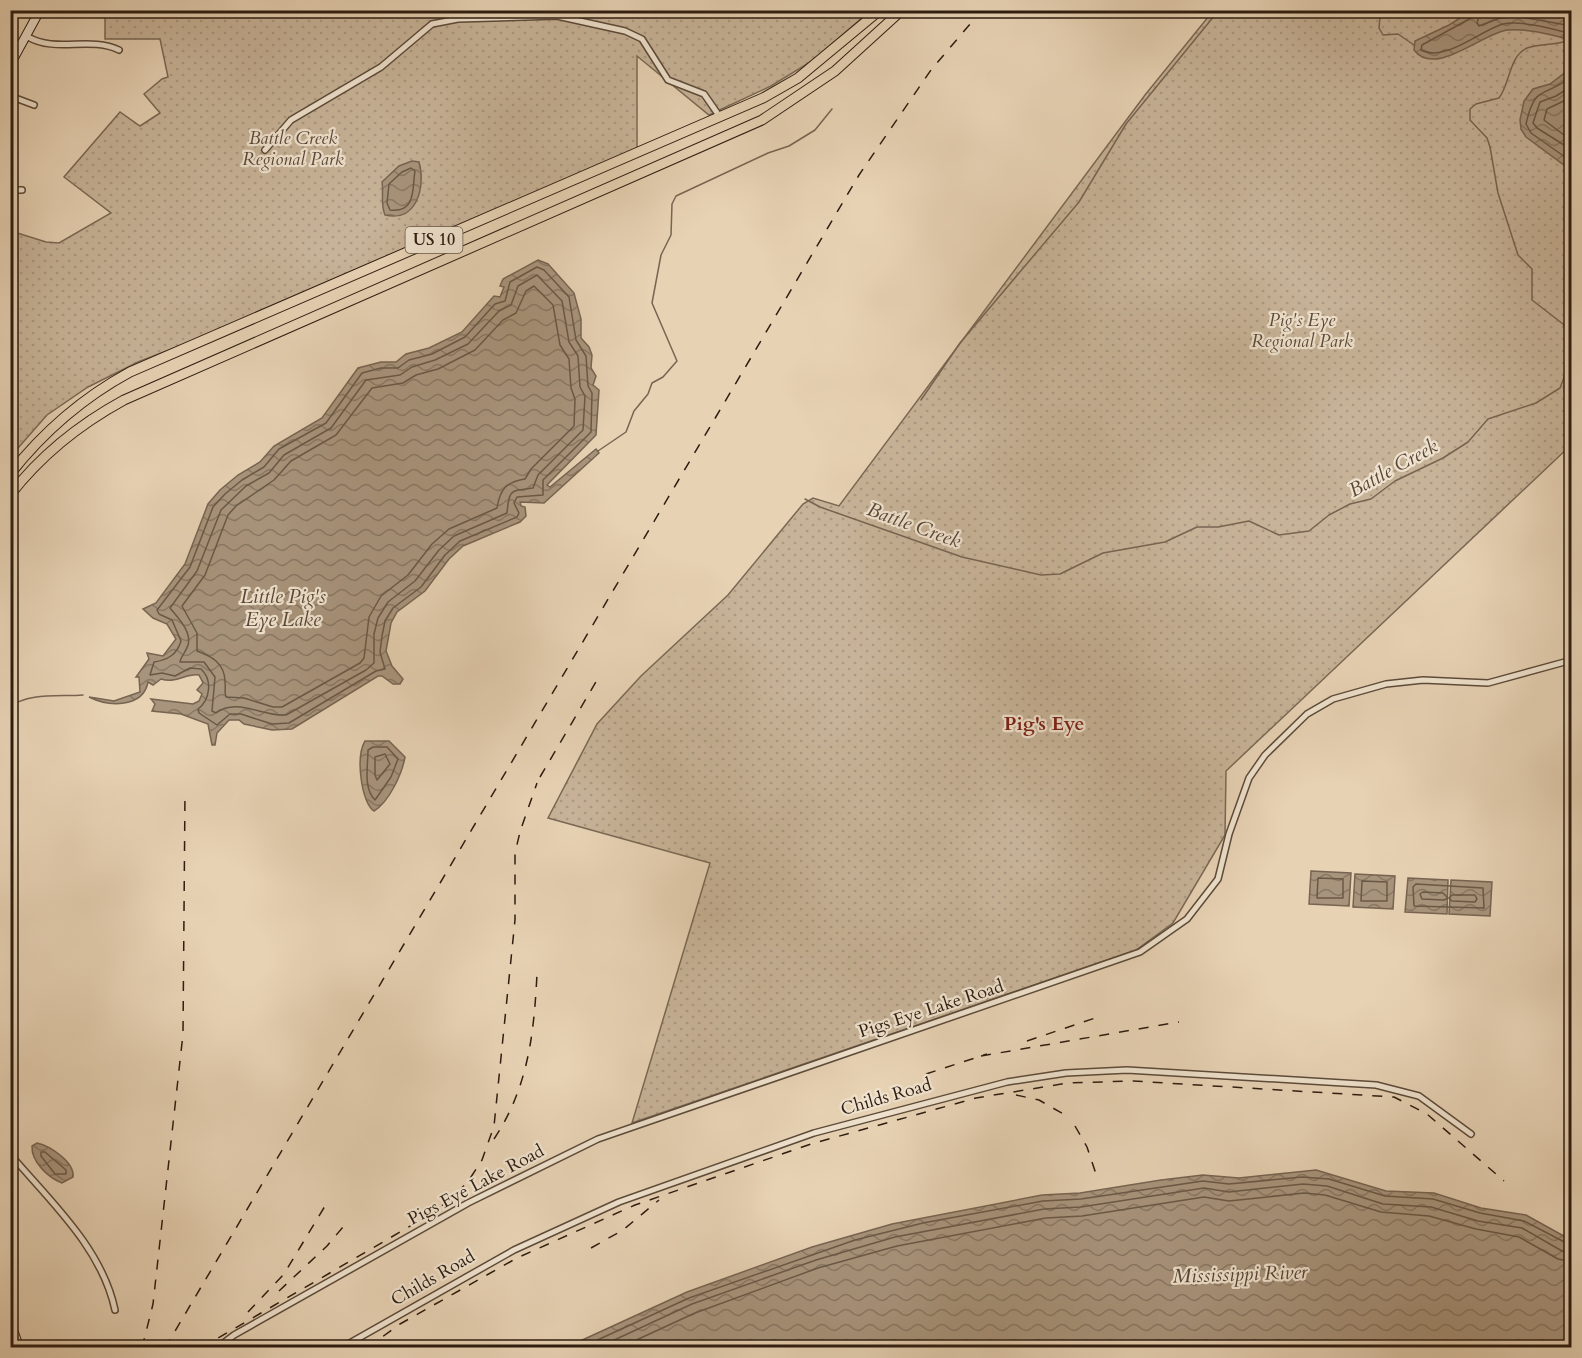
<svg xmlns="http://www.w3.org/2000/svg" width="1582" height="1358" viewBox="0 0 1582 1358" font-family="Cardo,serif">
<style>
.park{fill:url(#park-dots);stroke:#7a6854;stroke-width:1.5}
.water{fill:url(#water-waves);stroke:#776451;stroke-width:1.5}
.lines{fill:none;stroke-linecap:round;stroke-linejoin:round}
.shore{stroke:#6a5846;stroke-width:1.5}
.stream{stroke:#776451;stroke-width:1.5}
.street-casing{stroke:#5c4a39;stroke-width:8}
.secondary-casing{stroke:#2d1c10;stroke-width:10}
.highway-casing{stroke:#2d1c10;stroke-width:11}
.street{stroke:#efe2ce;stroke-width:5}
.secondary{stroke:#efe2ce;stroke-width:8}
.highway{stroke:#e7d2b4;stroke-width:9}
.rail{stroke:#2d1c10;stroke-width:1.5;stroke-dasharray:10 10;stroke-linecap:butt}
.labels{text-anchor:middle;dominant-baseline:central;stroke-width:4.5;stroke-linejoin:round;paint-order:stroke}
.shield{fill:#efe2ce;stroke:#675749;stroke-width:1.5}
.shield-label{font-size:16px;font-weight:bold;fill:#2d1c10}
.park-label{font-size:18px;font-style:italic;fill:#5b4939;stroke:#efe2ce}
.street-label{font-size:18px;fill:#2d1c10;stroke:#efe2ce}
.water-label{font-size:20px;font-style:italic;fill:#584636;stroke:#efe2ce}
.neighbourhood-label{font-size:20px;font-weight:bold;fill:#7a1f14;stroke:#efe2ce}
</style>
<defs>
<pattern id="park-dots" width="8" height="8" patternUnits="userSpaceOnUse" patternTransform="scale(1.5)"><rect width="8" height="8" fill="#c7b398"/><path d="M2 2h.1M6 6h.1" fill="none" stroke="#ab9982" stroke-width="1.8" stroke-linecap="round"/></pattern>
<pattern id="water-waves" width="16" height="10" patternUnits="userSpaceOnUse" patternTransform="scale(1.5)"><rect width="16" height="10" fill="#a8947c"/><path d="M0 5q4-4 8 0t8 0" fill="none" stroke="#897864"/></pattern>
</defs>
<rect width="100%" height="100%" fill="#e7d2b4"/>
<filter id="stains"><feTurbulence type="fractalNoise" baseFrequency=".00333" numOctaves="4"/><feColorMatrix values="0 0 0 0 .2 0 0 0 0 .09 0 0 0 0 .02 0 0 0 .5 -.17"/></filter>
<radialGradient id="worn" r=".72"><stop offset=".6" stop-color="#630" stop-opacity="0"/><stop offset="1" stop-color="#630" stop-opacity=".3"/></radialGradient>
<g class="park">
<path d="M105 11H870L812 61 771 86 709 115 637 56V155L295 301 138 362 88 387 47 415 11 456V231L46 242 59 243 111 213 64 177 120 112 140 126 160 113 144 94 162 79 168 77 160 39H105Z"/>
<path d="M1213 11H1571V445L1226 771 1225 835 1173 923 1136 950 632 1123 710 863 548 818 597 724 641 676 728 595 803 504 813 498 839 506 1145 95Z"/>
</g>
<g class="water">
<path d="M1471 11H1571V40C1552 35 1527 28 1507 30 1483 33 1435 78 1414 50L1415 41 1449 25Z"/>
<path d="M1571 68V161L1564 165 1526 137 1521 129 1520 120 1524 101 1533 89 1550 84Z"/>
<path d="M412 161 419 162C426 186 417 223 385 215 380 203 384 194 382 182L399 166Z"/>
<path d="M538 260 548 264 574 293 581 319V338L589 347 592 355 591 368 596 376 593 385 599 390 596 435 547 485 550 487 596 449 599 453 544 503 520 502 521 506 525 507 526 516 520 522 463 546 449 559 425 591 397 612 391 623 386 651 392 666 403 679 400 684H393L382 676H378L292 729 272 730 244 724 239 720H229L217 733 215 745H212L208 724 181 714 152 711 155 704 151 699 193 704 199 701 202 694 197 690 203 683 199 675C185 673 177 684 161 679L153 685 148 682C143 708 109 707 89 697L114 701 140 692 139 677H136L149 659 147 653 163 656 176 639 167 624 153 618 143 609 156 603 185 564 208 504 220 490 238 475 260 462 274 446 322 418 358 368 381 362H396L406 354 429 348 462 332 494 296 500 297 504 287 500 286 503 279Z"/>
<path d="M365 741H389L405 757C402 774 389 802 374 811 362 804 355 758 365 741Z"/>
<path d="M1311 871 1351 873 1349 906 1309 904Z"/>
<path d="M1355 874 1395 876 1393 909 1353 907Z"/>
<path d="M1408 878 1448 880 1447 914 1405 912Z"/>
<path d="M1451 880 1492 882 1490 916 1449 914Z"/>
<path d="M37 1143C50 1146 75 1162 73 1177L62 1183C49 1178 31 1162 32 1146Z"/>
<path d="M1316 1170 1386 1191 1434 1193 1481 1208 1526 1215 1571 1240V1347H567L687 1292 812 1247 892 1224 1042 1195 1080 1193 1161 1180 1203 1175 1239 1178Z"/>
</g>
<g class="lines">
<g class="shore">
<path d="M1474 10 1471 18 1422 45 1421 50C1444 63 1481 30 1503 24 1521 20 1553 29 1572 34"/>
<path d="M1481 10 1477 23 1479 26 1500 18 1516 16 1572 26"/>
<path d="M1572 76C1544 99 1535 83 1526 124L1531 133 1565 157H1572"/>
<path d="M1572 86 1556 96 1540 102 1533 123 1537 128 1572 150"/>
<path d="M1572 97 1547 109 1544 120 1572 141"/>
<path d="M411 168 415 171C412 187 417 213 390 210L387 203 389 184 402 172Z"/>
<path d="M537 267 544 270 569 297 576 340 586 356 588 386 592 393 591 432 543 480V495L517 497 514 503 519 513 517 517 460 541 445 555 421 587 393 608 385 621 382 636 380 652 385 669 376 671 289 723 272 724 241 714H230L217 725 199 713 198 709C210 700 213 680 201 669L190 668 175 676 162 673 150 675 154 662C167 660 177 655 181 641L172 620 159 614 157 610 190 567 213 507 225 494 242 480 264 467 279 449 326 423 362 373 381 368H398L409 360 432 354 465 337 495 304 505 301 510 282Z"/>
<path d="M537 275 562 301 569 342 578 356 580 387 585 396 583 430 538 475 533 488C510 491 509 489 507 513L454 536 439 550 415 581 388 602 378 618 374 634V663L366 670 286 715C263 717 237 697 216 713L212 711 215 677 204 662H180C181 656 186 652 188 645 192 631 177 617 170 608L197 571 221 510 246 486 269 473 284 455 331 428 366 380 400 375 412 367 435 360 468 344 499 311 511 305 518 286Z"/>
<path d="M534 286 553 305 560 345 569 359 571 388 575 399 574 426 531 469 525 479C506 482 500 489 497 508L449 529 432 544 408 575 381 596 369 617 364 658 360 663 282 707H273L244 698 226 697C224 691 226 688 225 682 225 663 211 656 197 651V633L182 606 205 575 228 515 236 506 274 480 291 461 336 435 372 388 403 383 416 375 438 369 475 350 503 320 516 313 526 291Z"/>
<path d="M373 747H387L398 759 391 777 375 800C363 788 368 766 368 750Z"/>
<path d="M385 754 390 764 377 780 375 775V757Z"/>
<path d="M1318 878 1343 879V898H1317Z"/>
<path d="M1362 881 1387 882V901H1361Z"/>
<path d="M1416 884 1483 888 1484 908 1414 906 1413 887Z"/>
<path d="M1423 892 1443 893 1448 898 1444 900 1422 899 1420 894Z"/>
<path d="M1452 895H1475L1477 899 1475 902 1452 901 1449 898Z"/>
<path d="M41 1152H45L66 1170V1174H55L41 1156Z"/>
<path d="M580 1348 689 1298 855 1240 923 1223 1043 1201 1081 1199 1203 1181 1229 1184 1302 1177 1329 1179 1385 1196 1433 1199 1480 1213 1524 1221 1572 1246"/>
<path d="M597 1348 692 1304 816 1260 895 1237 1044 1209 1081 1207 1204 1188 1229 1192 1303 1184 1327 1186 1383 1204 1431 1207 1478 1221 1522 1228 1562 1251 1572 1253"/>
<path d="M619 1348 695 1313 818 1268 897 1246 1046 1218 1082 1216 1204 1197 1229 1201 1304 1193 1325 1195 1381 1212 1429 1216 1476 1229 1519 1237 1558 1259 1572 1262"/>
</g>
<g class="stream">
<path d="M1374 10 1380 17 1379 28 1383 35 1398 34 1414 45"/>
<path d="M921 400 960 343 1079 202 1126 124 1219 10"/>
<path d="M598 451 626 432 634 411 648 394 652 383 663 377 677 361 652 303 661 255 671 235 672 204 676 196 768 153 789 146 815 130 832 109"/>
<path d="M805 499 820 507 962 557 1041 575 1060 574 1103 553 1165 542 1197 527H1218L1249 521 1279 535 1309 531 1329 515 1350 504 1371 499 1395 481 1443 458 1468 442 1488 419 1536 403 1560 388 1565 375 1568 333 1563 324 1532 300V269L1518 255 1498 193 1490 147 1487 138 1470 120V109L1476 104 1499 98C1510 84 1509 56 1527 48 1540 43 1555 46 1569 40"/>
<path d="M10 707C28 692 61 697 83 695"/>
</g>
<g class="street-casing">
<g id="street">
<path d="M847 10H850"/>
<path d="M28 37C56 53 90 36 119 50"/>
<path d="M10 96 34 105"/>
<path d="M265 150 291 120 381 67 432 24 458 19 557 16 625 31 642 39 668 80 704 94 720 117"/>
<path d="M10 190H22"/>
<path d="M10 1154C50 1201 102 1248 115 1310"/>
<path d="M217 1348 234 1335 468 1203 598 1139 1140 952 1187 919 1218 879 1229 834 1249 778 1265 755 1307 714 1333 699 1386 684 1423 680 1488 683 1572 660"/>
<path d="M341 1348 514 1250 619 1202 814 1133 1007 1082 1066 1073 1127 1070 1376 1085 1419 1096 1471 1134"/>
</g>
</g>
<g class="secondary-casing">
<path id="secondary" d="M10 65 40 10"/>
</g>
<g class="highway-casing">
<g id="highway">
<path d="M10 474C44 431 82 398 130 372L763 98 798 78 880 10"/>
<path d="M10 495C41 455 80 424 124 400L762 120 835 71 902 10"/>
<path d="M10 1323 19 1348"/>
</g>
</g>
<use href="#street" class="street"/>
<use href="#secondary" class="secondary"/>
<use href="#highway" class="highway"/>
<g class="rail">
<path d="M540 777 600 675"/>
<path d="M522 826 537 783"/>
<path d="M1027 1041 1101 1016"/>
<path d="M981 1056 1179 1022"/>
<path d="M926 1074 987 1054"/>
<path d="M1016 1095 1039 1100 1065 1115"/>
<path d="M1075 1126 1087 1147 1098 1180"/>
<path d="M494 1139C528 1088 534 1034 537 974"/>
<path d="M591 1248 623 1230 659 1200"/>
<path d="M279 1291 327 1246 348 1221"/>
<path d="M248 1312 284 1274 328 1201"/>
<path d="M142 1348 153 1304 183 1034 185 792"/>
<path d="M165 1348 859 175 931 70 982 10"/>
<path d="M201 1348 431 1214 457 1194 471 1177 482 1160 494 1126 515 920V853L520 832"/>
<path d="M367 1348 400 1324 517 1258 635 1205 811 1144 976 1098 1068 1083 1133 1081 1394 1097 1427 1114 1504 1181"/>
</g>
</g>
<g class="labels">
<rect class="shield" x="405.5" y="227" width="57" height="26" rx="4.5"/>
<g class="shield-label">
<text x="434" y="240">US 10</text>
</g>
<g class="park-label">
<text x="293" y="138">Battle Creek<tspan x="293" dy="21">Regional Park</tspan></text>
<text x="1302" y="320">Pig's Eye<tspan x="1302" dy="21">Regional Park</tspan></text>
</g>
<g class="street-label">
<text transform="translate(931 1009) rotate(-18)">Pigs Eye Lake Road</text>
<text transform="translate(886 1097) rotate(-16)">Childs Road</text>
<text transform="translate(476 1185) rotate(-28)">Pigs Eye Lake Road</text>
<text transform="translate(433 1278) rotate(-30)">Childs Road</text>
</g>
<g class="water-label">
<text transform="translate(1393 468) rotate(-29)">Battle Creek</text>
<text transform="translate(914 525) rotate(20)">Battle Creek</text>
<text x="283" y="596">Little Pig's<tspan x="283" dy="23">Eye Lake</tspan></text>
<text transform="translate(1240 1274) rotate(-2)">Mississippi River</text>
</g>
<g class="neighbourhood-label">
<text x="1044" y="723">Pig's Eye</text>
</g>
</g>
<rect width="1582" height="1358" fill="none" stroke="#e7d2b4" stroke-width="36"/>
<rect x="12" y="12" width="1558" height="1334" fill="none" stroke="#2d1c10" stroke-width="3"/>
<rect x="18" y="18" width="1546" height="1322" fill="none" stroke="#2d1c10" stroke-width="1.5"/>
<rect width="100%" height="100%" filter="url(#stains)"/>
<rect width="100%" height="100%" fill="url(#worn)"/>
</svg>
